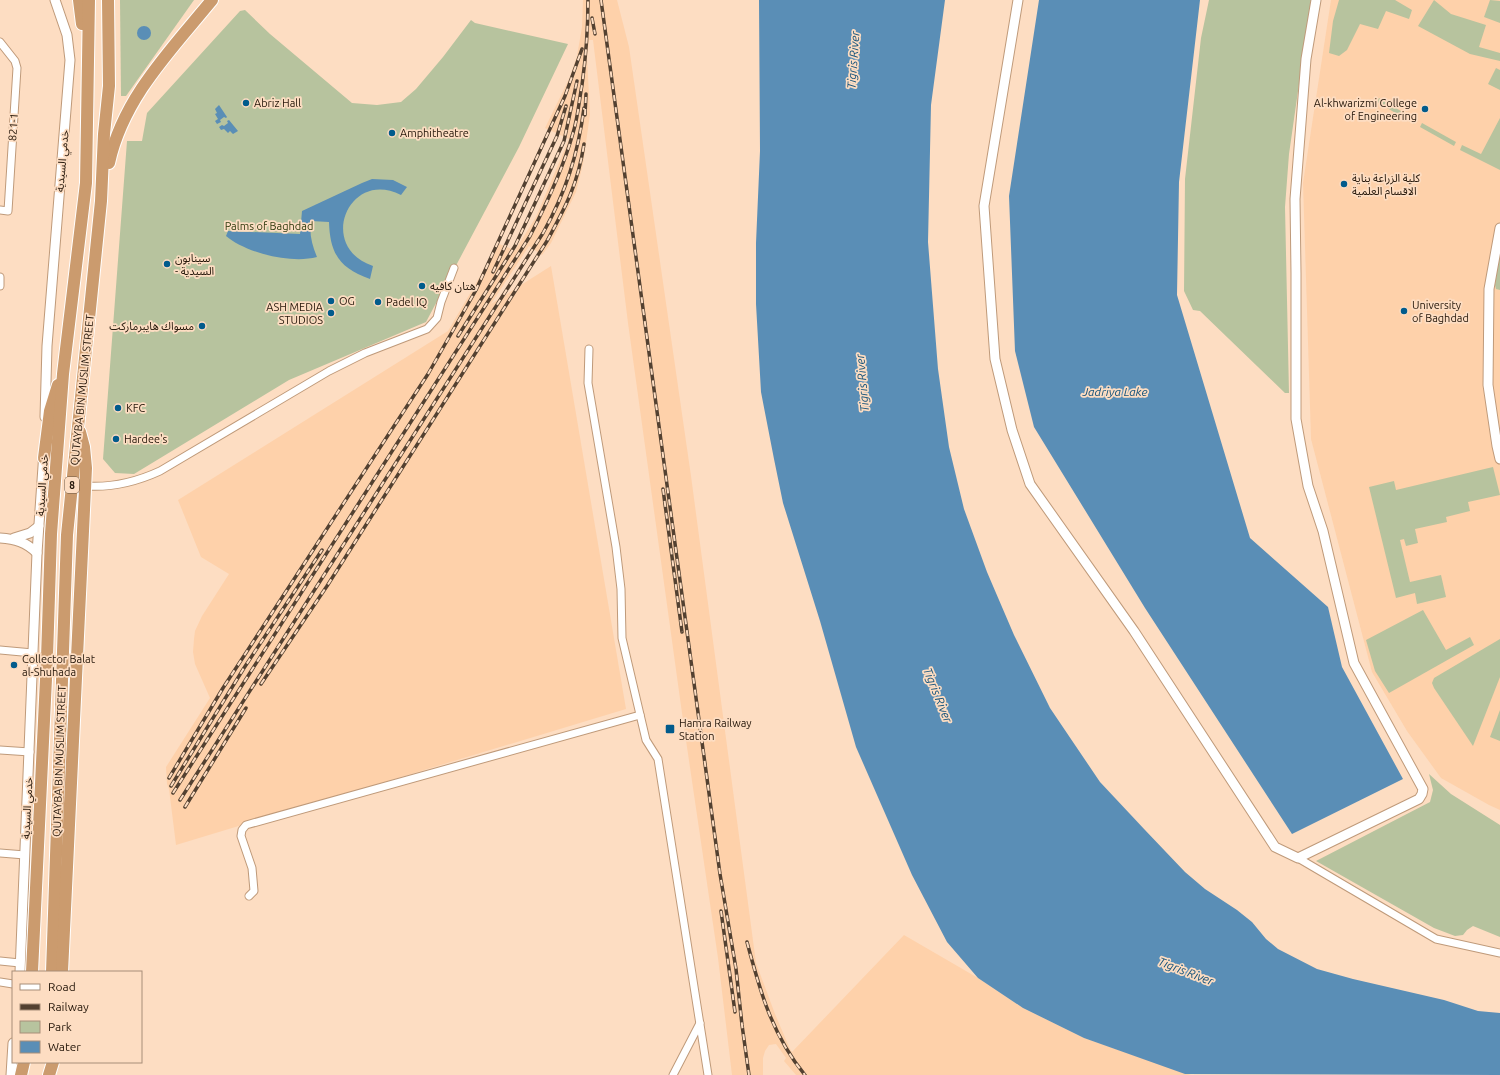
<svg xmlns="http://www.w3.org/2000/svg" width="1500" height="1075" viewBox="0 0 1500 1075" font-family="Ubuntu,'Noto Sans Arabic',sans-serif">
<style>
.built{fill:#fed1aa}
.green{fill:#b7c39e}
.water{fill:#5a8eb6}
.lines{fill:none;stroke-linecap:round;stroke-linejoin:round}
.minor-casing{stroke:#bf9a7a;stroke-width:9}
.tertiary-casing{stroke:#bf9a7a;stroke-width:11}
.trunk-casing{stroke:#fff;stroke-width:14}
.minor{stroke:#fff;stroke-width:7}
.tertiary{stroke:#fff;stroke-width:9}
.trunk{stroke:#cb9b6e;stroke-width:12}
.rail-casing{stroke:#534131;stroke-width:3.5}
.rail{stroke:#fdddc2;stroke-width:2;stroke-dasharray:6;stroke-linecap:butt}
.poi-dot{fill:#015b8c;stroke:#fdddc2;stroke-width:1.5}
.labels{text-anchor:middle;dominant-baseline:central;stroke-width:3.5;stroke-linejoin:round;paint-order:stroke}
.shield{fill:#fdddc2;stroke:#665241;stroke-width:1}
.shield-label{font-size:10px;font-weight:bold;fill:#25170a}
.poi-label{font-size:11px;fill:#25170a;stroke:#fdddc2;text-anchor:start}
.street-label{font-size:11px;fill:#25170a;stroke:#fdddc2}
.park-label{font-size:11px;fill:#303c0f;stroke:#fdddc2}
.water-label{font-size:12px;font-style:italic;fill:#14527b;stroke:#fdddc2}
</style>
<rect width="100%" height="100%" fill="#fdddc2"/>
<g class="built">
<path d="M583 0H617L629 47 691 476 756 963 775 1014 790 1049 792 1052 904 935 978 978 1023 1008 1084 1038 1191 1075H796L784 1061 786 1058 776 1044 769 1045 765 1051 763 1058V1075H732L718 958 682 713 628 323 593 40H589L587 58 590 114 583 164 576 192 551 243 542 255 529 246 491 304 551 266 626 709 176 845 169 789 167 784 166 767 210 698 195 664 193 652 194 639 195 631 202 616 229 574 201 557 178 500 448 331 499 244 515 250 536 217 569 139 545 128 570 77 577 56 582 27Z"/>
<path d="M1331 0H1500V810L1489 805 1441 778 1407 731 1372 672 1311 439 1303 183Z"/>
</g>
<g class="green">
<path d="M120 0H194L126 96H121Z"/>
<path d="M1209 0H1311L1289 154 1285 207 1289 393H1285L1200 311 1193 310 1184 291 1185 179 1201 38Z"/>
<path d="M1339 0H1395L1412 10 1409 19 1386 11 1378 29 1360 24 1347 50 1339 56 1329 53 1333 21Z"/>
<path d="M1434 0 1451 14 1486 25 1479 47 1500 53V61L1470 54 1418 26Z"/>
<path d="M1490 0 1500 1V23L1484 17Z"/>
<path d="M245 10 270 34 352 103 377 105 401 102 416 89 443 57 471 20 475 23 568 44 519 147 426 322 289 380 134 474 115 473 103 459 127 141H142L147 113 240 11Z"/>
<path d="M1496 68 1500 70V90L1488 84Z"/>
<path d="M1379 98 1416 120 1414 124 1377 102Z"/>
<path d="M1500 118V170L1460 150 1462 145 1481 154Z"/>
<path d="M1422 123 1456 142 1454 146 1420 127Z"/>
<path d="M1500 253V290L1496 289 1495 285Z"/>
<path d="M1493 467 1500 495 1468 502 1470 511 1446 517 1447 522 1415 529 1418 543 1406 546 1404 539 1400 540 1410 582 1441 575 1446 597 1417 604 1415 593 1396 598 1369 487 1394 481 1396 490Z"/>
<path d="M1423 610 1446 650 1470 637 1474 645 1389 693 1375 671 1366 640Z"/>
<path d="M1500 639V677L1473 746 1434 688 1432 683 1434 678Z"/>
<path d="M1500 710V741L1490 737Z"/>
<path d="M1429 774 1451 794 1500 825V937L1473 926 1467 930 1463 935 1455 936 1434 928 1316 861 1430 802 1433 790Z"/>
</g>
<g class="water">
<path d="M759 0H945L931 105 928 242 938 369 949 447 964 509 987 572 1014 635 1050 708 1100 782 1145 830 1185 872 1205 889 1237 910 1252 922 1266 939 1278 949 1317 969 1353 979 1444 1000 1478 1011 1500 1013V1075L1185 1074 1084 1038 1023 1008 978 978 947 942 912 875 856 747 820 621 783 503 774 459 761 392 756 304V243L760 151Z"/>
<path d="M1039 0H1200L1179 182 1177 295 1250 538 1328 607 1342 667 1403 779 1292 834 1145 608 1034 427 1015 351 1009 196Z"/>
<circle cx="144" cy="33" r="7"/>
<path d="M219 105 227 117 226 118 224 117 220 120 221 122 217 124 215 121 218 119 215 114 217 113 215 109Z"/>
<path d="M229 120 238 131 233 134 230 131 228 133 224 129 221 130 219 127 222 125 224 126 228 123 227 121Z"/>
<path d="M372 179 393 180 407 187 401 195C349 168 316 247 373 266L370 279C339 268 330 253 329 222L311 221C309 234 312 245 317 257 291 264 246 253 226 236L228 231 300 234 302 211 362 183Z"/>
</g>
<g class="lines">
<g class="minor-casing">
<g id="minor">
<path d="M0 42 15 61 17 68 8 211 0 210"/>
<path d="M0 277V286"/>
<path d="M589 349 588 383 616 547 621 589 622 638 646 740 658 759 708 1075"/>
<path d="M85 486C112 488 136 482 160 471L329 371 365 353 427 329 437 318 441 302 454 268"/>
<path d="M0 650 33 653"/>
<path d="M0 750 30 752"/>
<path d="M0 853 25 855"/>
<path d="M1298 858 1436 939 1500 953"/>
<path d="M249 896 254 891 252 868 241 836 242 830 246 825 640 715"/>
<path d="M0 961 20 963"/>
<path d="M0 982 13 984"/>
<path d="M673 1075 700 1023"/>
</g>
</g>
<g class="tertiary-casing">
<g id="tertiary">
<path d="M1018 0 984 206 995 359 1012 430 1030 484 1134 631 1275 847 1298 858 1419 799 1422 794 1423 789 1354 663 1323 531 1308 486 1296 419V273L1295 199 1306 59 1316 0"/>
<path d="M1500 228 1489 289 1488 385 1497 446 1500 459"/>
<path d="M45 417 47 346 70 60 67 35 55 0"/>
<path d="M0 538C15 539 26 542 37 553"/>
<path d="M14 538 30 533 39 526"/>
<path d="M20 972 37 553 44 452"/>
<path d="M11 1075 13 1043"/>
</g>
</g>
<g class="trunk-casing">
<g id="trunk">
<path d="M79 0 82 24"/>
<path d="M109 163C123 98 171 50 212 0"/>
<path d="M44 458 50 411 58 385"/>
<path d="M32 972 47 658 51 534 63 374 86 183 89 0"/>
<path d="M52 972 67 535 101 201 104 134 109 86 108 0"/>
<path d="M62 972 86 468 84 447 80 432"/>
<path d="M21 1075 24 1062"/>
<path d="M49 1075 53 1062"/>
</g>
</g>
<use href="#minor" class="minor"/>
<use href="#tertiary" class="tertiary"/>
<use href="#trunk" class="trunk"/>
<g class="rail-casing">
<g id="rail">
<path d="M601 0 720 874 736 969 742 1025 749 1075"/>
<path d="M592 18 595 34"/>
<path d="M585 115 586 94"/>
<path d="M493 272 557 136 566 106"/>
<path d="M458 336 515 246 564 141 577 81"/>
<path d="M663 489 682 632"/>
<path d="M261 684 327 586 547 241C566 206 578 184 584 144"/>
<path d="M169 778 223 688 428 374 476 290 565 96 582 49"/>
<path d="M171 786 244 668 322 550"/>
<path d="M173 793 530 236C547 203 563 169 573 133 578 117 579 101 582 85 586 56 588 29 588 0"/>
<path d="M180 800 543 233C566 192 578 154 584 108"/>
<path d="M185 807 246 708"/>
<path d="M721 911 735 1012"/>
<path d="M747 942C760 991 772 1035 805 1075"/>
</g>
</g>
<use href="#rail" class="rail"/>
</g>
<g class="poi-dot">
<circle cx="246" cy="103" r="4"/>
<circle cx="1425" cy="109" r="4"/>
<circle cx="392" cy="133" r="4"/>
<circle cx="1344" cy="184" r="4"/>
<circle cx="167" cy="264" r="4"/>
<circle cx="422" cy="286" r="4"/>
<circle cx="331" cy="301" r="4"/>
<circle cx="378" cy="302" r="4"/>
<circle cx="1404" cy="311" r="4"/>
<circle cx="331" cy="313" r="4"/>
<circle cx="202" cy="326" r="4"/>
<circle cx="118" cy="408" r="4"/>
<circle cx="116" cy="439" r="4"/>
<circle cx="14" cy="665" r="4"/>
<rect x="665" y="724" width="10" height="10" rx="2"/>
</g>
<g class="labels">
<rect class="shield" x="65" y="477" width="14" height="16" rx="3"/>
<g class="shield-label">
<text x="72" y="485">8</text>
</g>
<g class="poi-label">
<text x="254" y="103">Abriz Hall</text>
<text x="1417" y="103" text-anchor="end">Al-khwarizmi College<tspan x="1417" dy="13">of Engineering</tspan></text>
<text x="400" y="133">Amphitheatre</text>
<text x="1352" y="178">كلية الزراعة بناية<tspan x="1352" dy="13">الاقسام العلمية</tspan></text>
<text x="175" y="258">سينابون<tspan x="175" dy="13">- السيدية</tspan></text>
<text x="430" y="286">هتان كافيه</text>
<text x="339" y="301">OG</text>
<text x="386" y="302">Padel IQ</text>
<text x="1412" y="305">University<tspan x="1412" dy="13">of Baghdad</tspan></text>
<text x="323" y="307" text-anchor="end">ASH MEDIA<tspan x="323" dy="13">STUDIOS</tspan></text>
<text x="194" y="326" text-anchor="end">مسواك هايبرماركت</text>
<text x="126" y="408">KFC</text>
<text x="124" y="439">Hardee's</text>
<text x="22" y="659">Collector Balat<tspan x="22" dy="13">al-Shuhada</tspan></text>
<text x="679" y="723">Hamra Railway<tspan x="679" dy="13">Station</tspan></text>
</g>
<g class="street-label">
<text transform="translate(13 127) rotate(-86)">821-1</text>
<text transform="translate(62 161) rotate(-85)">خدمي السيدية</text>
<text transform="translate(82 390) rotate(-84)">QUTAYBA BIN MUSLIM STREET</text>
<text transform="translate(42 485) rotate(-86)">خدمي السيدية</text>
<text transform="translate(59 761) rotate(-88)">QUTAYBA BIN MUSLIM STREET</text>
<text transform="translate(27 808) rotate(-87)">خدمي السيدية</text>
</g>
<g class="park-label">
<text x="269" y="226">Palms of Baghdad</text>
</g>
<g class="water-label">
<text transform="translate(853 60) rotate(-86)">Tigris River</text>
<text transform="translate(862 383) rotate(-95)">Tigris River</text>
<text x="1115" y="391">Jadriya Lake</text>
<text transform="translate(938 695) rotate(68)">Tigris River</text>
<text transform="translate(1186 971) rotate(21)">Tigris River</text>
</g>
</g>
<rect x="12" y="971" width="130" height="92" fill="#fdddc2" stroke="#a78e78"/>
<rect x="20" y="984" width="20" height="6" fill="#ffffff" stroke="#a78e78"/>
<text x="48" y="991" font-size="12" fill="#25170a">Road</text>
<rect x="20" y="1004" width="20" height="6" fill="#534131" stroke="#a78e78"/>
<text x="48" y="1011" font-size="12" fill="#25170a">Railway</text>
<rect x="20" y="1021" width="20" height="12" fill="#b7c39e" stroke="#a78e78"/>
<text x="48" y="1031" font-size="12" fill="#25170a">Park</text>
<rect x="20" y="1041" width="20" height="12" fill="#5a8eb6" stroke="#a78e78"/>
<text x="48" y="1051" font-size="12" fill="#25170a">Water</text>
</svg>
